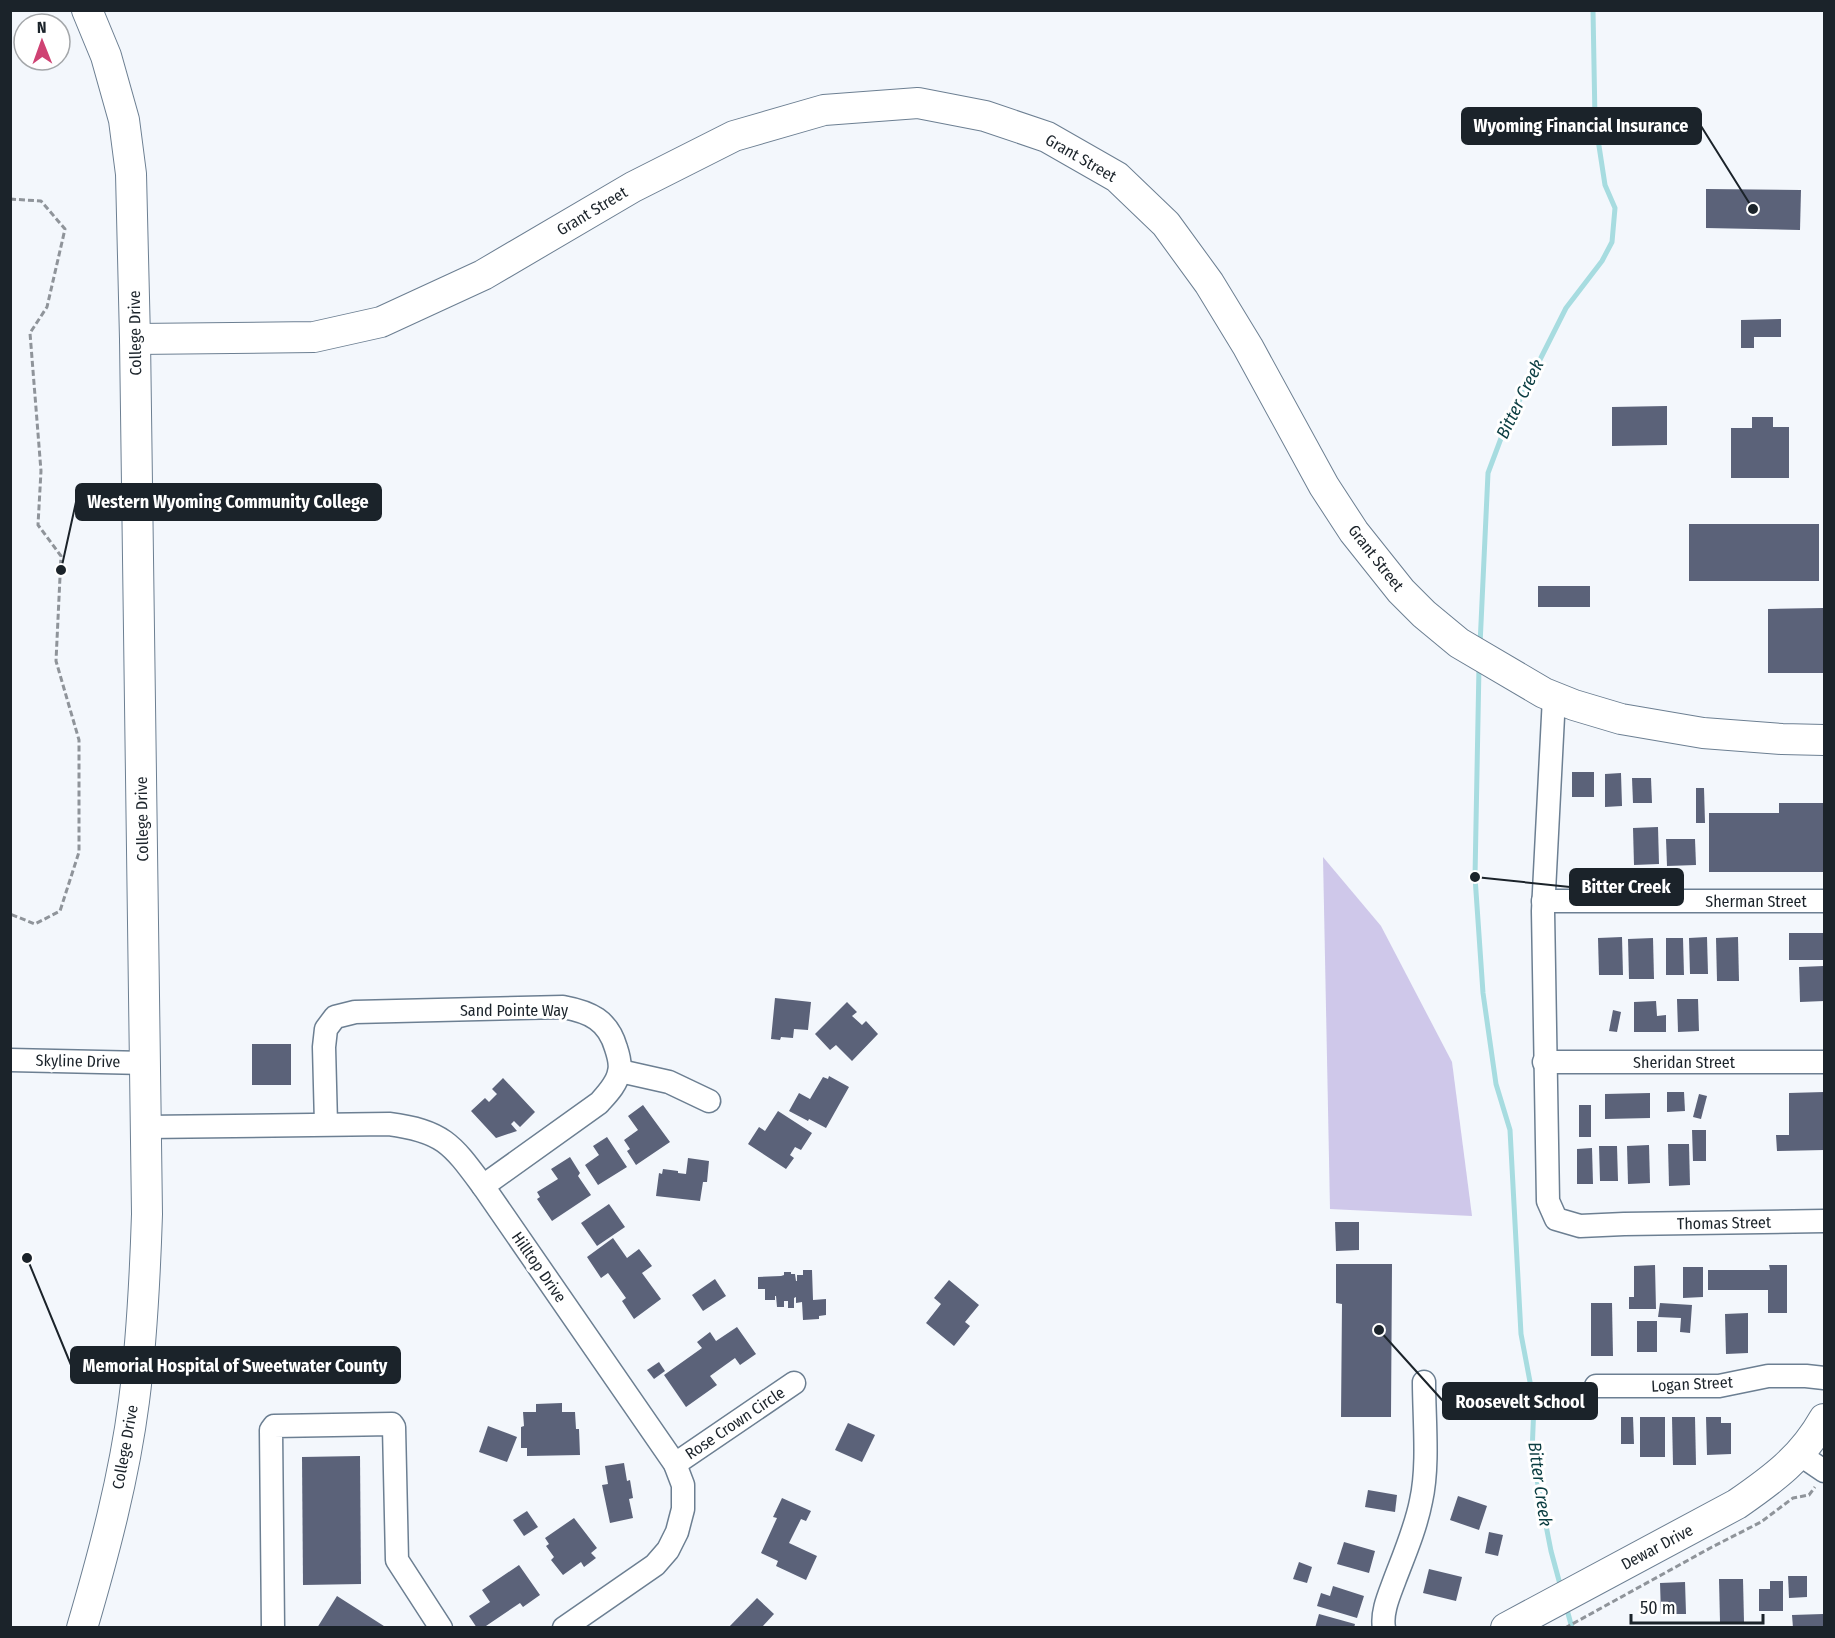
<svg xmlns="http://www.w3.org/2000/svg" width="1835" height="1638" viewBox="0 0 1835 1638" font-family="'Fira Sans Condensed',sans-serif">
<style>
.green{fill:#cfc8ea}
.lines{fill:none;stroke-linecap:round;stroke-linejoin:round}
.stream{stroke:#a7dce0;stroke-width:5}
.building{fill:#5b6279}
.minor-casing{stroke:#6c7f92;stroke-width:25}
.major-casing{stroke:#6c7f92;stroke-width:32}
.path{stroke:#8f949a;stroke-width:3;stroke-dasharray:6 3;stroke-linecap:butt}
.minor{stroke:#fff;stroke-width:22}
.major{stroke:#fff;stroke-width:30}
.labels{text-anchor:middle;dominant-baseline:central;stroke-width:6;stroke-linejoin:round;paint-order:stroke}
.street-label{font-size:16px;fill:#1b232a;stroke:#fff}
.water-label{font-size:18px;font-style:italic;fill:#0a3d41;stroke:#fff}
.leader{fill:none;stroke:#1b232a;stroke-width:2}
.callout-dot{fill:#1b232a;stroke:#fff;stroke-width:2}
.callout{fill:#1b232a;stroke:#1b232a;stroke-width:2}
.callout-label{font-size:18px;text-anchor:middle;font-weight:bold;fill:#fff}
</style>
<rect width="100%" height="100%" fill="#f3f7fc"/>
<path class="green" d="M1323 857 1381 926 1452 1062 1472 1216 1330 1209Z"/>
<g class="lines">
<g class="stream">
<path d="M1480 645 1488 473 1503 433 1566 308 1602 261 1612 242 1615 208 1605 185 1595 120 1593 10"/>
<path d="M1479 666 1475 877 1483 993 1496 1084 1510 1130 1521 1334 1534 1403 1532 1454 1551 1551 1561 1588"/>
<path d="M1566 1606 1572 1628"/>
</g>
</g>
<g class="building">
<path d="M1706 189 1801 190 1800 230 1706 228Z"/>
<path d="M1781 319V337H1754V348H1741V320Z"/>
<path d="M1667 406V445L1612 446V407Z"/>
<path d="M1752 417H1773V427H1789V478H1731V428H1752Z"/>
<rect x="1689" y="524" width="130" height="57"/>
<rect x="1538" y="586" width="52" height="21"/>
<path d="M1824 608V673H1768V609Z"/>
<rect x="1572" y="772" width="22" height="25"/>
<path d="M1621 773 1622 806 1605 807V774Z"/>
<path d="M1632 778H1651L1652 803H1633Z"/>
<path d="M1696 788H1704L1705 823H1696Z"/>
<path d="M1779 803H1824V872H1709V813H1779Z"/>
<path d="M1658 827 1659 864 1634 865 1633 828Z"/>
<path d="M1666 839H1695L1696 865 1667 866Z"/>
<rect x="1789" y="933" width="35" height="27"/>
<path d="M1622 937 1623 975H1599L1598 938Z"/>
<path d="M1707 937 1708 974H1690L1689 938Z"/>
<path d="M1738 937 1739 981H1717L1716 938Z"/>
<path d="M1653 938 1654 979H1629L1628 939Z"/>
<path d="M1666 938H1683L1684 975H1666Z"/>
<path d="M1824 966V1001L1800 1002 1799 967Z"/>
<path d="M775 998 811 1002 808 1030 794 1029 793 1038 781 1037 780 1040 771 1039Z"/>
<path d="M1677 999H1698L1699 1031 1678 1032Z"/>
<path d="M1656 1001 1657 1016 1666 1015V1032H1634V1002Z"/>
<path d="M847 1002 857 1012 852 1016 862 1025 866 1021 878 1034 852 1061 836 1045 830 1050 815 1034Z"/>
<path d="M1613 1010 1621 1012 1617 1032 1609 1031Z"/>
<rect x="252" y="1044" width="39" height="41"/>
<path d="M829 1076 849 1087 826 1128 809 1119 808 1121 789 1111 799 1093 810 1099 823 1077 828 1079Z"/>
<path d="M503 1078 535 1112 520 1127 514 1121 511 1124 517 1131 496 1138 471 1111 485 1098 489 1102 497 1094 492 1089Z"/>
<path d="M1667 1092H1684L1685 1111 1667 1112Z"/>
<path d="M1824 1092V1150L1777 1151 1776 1135H1789V1093Z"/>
<path d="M1650 1093V1118L1605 1119V1094Z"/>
<path d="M1699 1094 1707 1096 1701 1119 1693 1117Z"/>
<path d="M643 1105 670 1142 636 1165 627 1151 630 1149 624 1140 638 1130 628 1116Z"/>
<rect x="1579" y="1105" width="12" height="32"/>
<path d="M778 1111 812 1133 801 1150 795 1147 790 1155 794 1158 786 1169 748 1144 759 1127 765 1131Z"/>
<path d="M1692 1130H1706V1161H1693Z"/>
<path d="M607 1137 627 1167 598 1185 585 1165 599 1155 593 1146Z"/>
<path d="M1668 1144H1689L1690 1185 1669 1186Z"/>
<path d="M1649 1145 1650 1183 1628 1184 1627 1146Z"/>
<path d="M1599 1146H1617L1618 1181H1600Z"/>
<path d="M1592 1148 1593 1184H1577V1149Z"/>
<path d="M570 1157 580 1173 578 1176 591 1195 552 1221 537 1199 540 1197 537 1192 558 1179 551 1169Z"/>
<path d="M688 1158 709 1161 707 1182H703L700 1201 656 1196 659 1173 662 1174 663 1169 678 1171V1173L686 1174Z"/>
<path d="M609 1204 625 1227 597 1246 581 1223Z"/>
<path d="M1335 1222H1359V1250L1336 1251Z"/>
<path d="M613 1238 627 1258 639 1249 652 1266 642 1273 661 1299 634 1319 622 1301 626 1298 608 1273 601 1278 587 1257Z"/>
<path d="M1336 1264H1392L1391 1417H1341L1342 1304 1336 1303Z"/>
<path d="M1655 1265 1656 1309H1629V1297H1634V1266Z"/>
<path d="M1769 1265H1787V1313H1768V1290H1708V1270H1770Z"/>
<path d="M1683 1267H1703V1297L1683 1298Z"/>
<path d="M803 1270H812L813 1300 826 1299V1315L819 1316V1319L803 1320 802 1302 796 1303V1297L794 1298V1308H788V1301H784V1307H777L776 1296H775V1300H765V1289H758V1277L781 1276 784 1275V1272H791V1274H795L796 1281H797V1275H803Z"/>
<path d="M715 1279 726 1296 703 1311 692 1295Z"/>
<path d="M949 1280 979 1305 965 1322 970 1326 954 1346 926 1323 941 1304 934 1298Z"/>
<path d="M1591 1303H1612L1613 1356H1591Z"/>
<path d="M1660 1303 1692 1305 1690 1333 1680 1332 1681 1318 1658 1317Z"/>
<path d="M1748 1313V1353L1726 1354 1725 1314Z"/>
<rect x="1637" y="1321" width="20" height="31"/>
<path d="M737 1327 756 1354 740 1365 735 1358 710 1376 717 1385 686 1407 664 1375 702 1348 697 1342 710 1332 716 1341Z"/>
<path d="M659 1362 665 1371 654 1379 647 1370Z"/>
<path d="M562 1403V1412H575L576 1429H579L580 1455 527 1456V1448H521V1427L524 1426 523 1412H536V1404Z"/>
<path d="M1621 1417H1633L1634 1444H1621Z"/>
<rect x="1640" y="1417" width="25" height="40"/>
<path d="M1672 1417H1695L1696 1465H1673Z"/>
<path d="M1706 1417H1721V1423H1731V1454L1707 1455Z"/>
<path d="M848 1423 875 1435 862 1462 835 1450Z"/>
<path d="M488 1426 517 1437 507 1462 479 1452Z"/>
<path d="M360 1456 361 1584 303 1585 302 1457Z"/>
<path d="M624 1463 627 1481 630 1480 633 1498 629 1499 633 1518 610 1523 602 1485 608 1484 605 1466Z"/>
<path d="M1368 1490 1397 1495 1395 1512 1365 1507Z"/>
<path d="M1458 1496 1487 1506 1479 1530 1450 1520Z"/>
<path d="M782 1498 811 1511 806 1521 801 1519 789 1543 817 1556 806 1580 776 1566 778 1561 761 1553 777 1518 773 1517Z"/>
<path d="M527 1511 538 1527 524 1536 513 1520Z"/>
<path d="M574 1518 597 1548 591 1553 596 1558 584 1567 581 1562 563 1575 551 1560 554 1557 546 1546 549 1544 545 1538Z"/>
<path d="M1489 1532 1503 1535 1498 1556 1485 1553Z"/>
<path d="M1344 1542 1375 1551 1369 1573 1337 1564Z"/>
<path d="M1299 1562 1312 1567 1307 1583 1293 1579Z"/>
<path d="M519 1565 540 1595 523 1607 520 1603 483 1628H477L469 1616 490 1602 482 1590Z"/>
<path d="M1429 1569 1462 1577 1456 1601 1423 1593Z"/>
<path d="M1788 1576H1807V1597L1789 1598Z"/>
<path d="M1719 1579H1743L1744 1622H1720Z"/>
<path d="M1770 1581H1783V1611H1759V1589H1770Z"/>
<path d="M1685 1582 1686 1614H1661L1660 1583Z"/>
<path d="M1333 1586 1364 1596 1357 1618 1317 1606 1321 1593 1330 1596Z"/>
<path d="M337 1596 387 1628H317Z"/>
<path d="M757 1598 774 1614 761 1628H728Z"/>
<path d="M1319 1614 1355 1624 1354 1628H1315Z"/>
<path d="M1823 1614V1628H1793L1792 1615Z"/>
</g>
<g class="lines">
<g class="minor-casing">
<g id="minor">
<path d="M1554 697 1543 911 1548 1201 1556 1219 1580 1226 1624 1224 1824 1221"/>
<path d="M1543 901H1824"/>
<path d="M10 1060 145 1063"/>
<path d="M1544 1062H1824"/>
<path d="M620 1071 669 1082 709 1101"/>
<path d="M326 1124 324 1047 326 1029 335 1017 355 1012 563 1007C590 1012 608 1020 616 1048 618 1054 621 1065 619 1072 617 1084 607 1094 599 1103L483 1186"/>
<path d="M145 1127 389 1124C443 1131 452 1144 483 1186L675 1464 683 1485V1509L677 1532 668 1550 655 1565 564 1628"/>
<path d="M1596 1386H1719L1768 1376H1806L1824 1378"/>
<path d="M1799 1454 1824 1471"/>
<path d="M675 1464 794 1383"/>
<path d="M273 1628 271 1430 274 1426 392 1424 394 1427 397 1560 441 1628"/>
<path d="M1384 1628C1381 1612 1390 1593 1395 1579 1405 1553 1416 1527 1421 1501 1429 1466 1424 1418 1424 1382"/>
</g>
</g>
<g class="major-casing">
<g id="major">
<path d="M135 339 314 337 381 322 483 275 633 187 734 136 824 110 918 103 985 116 1047 137 1117 177 1166 224 1209 283 1248 347 1324 486 1354 532 1401 591 1424 614 1459 643 1544 693 1574 705 1621 719 1703 733 1782 739 1824 740"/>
<path d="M82 1628C104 1553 124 1478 134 1401 142 1339 145 1277 147 1214L135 339 131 174 124 120 106 56 87 10"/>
<path d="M1506 1628 1737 1504C1773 1479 1802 1458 1824 1419"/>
</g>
</g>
<g class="path">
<path d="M10 199 41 201 65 229 47 307 30 333 41 471 38 525 61 556 56 661 79 740V852L60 911 35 924 10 914"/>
<path d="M1565 1628 1712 1547 1761 1522 1793 1498 1809 1495 1815 1487"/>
</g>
<use href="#minor" class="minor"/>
<use href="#major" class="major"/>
</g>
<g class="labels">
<g class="street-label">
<text transform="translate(1081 158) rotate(30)">Grant Street</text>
<text transform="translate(592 211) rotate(-31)">Grant Street</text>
<text transform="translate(135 333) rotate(-91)">College Drive</text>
<text transform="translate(1376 558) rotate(52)">Grant Street</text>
<text transform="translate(142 819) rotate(-91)">College Drive</text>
<text x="1756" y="901">Sherman Street</text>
<text x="514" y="1010">Sand Pointe Way</text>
<text transform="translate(78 1061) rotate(1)">Skyline Drive</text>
<text x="1684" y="1062">Sheridan Street</text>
<text transform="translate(1724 1223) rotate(-1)">Thomas Street</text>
<text transform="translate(539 1267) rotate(55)">Hilltop Drive</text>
<text transform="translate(1692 1384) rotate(-3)">Logan Street</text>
<text transform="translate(735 1423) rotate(-34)">Rose Crown Circle</text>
<text transform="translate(125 1447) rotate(-80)">College Drive</text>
<text transform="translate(1657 1547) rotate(-28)">Dewar Drive</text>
</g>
<g class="water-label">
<text transform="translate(1520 399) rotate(-64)">Bitter Creek</text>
<text transform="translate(1540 1484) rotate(82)">Bitter Creek</text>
</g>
</g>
<path class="leader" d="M1753 209L1701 126M61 570L76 502M1475 877L1570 887M27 1258L71 1365M1379 1330L1443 1401"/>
<g class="callout-dot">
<circle cx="1753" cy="209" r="6"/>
<circle cx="61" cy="570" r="6"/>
<circle cx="1475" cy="877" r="6"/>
<circle cx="27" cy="1258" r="6"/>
<circle cx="1379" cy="1330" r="6"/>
</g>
<g class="callout">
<rect x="1462" y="108" width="239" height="36" rx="6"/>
<rect x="76" y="484" width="305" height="36" rx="6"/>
<rect x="1570" y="869" width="113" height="36" rx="6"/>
<rect x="71" y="1347" width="329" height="36" rx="6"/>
<rect x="1443" y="1383" width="154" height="36" rx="6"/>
</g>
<g class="callout-label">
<text x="1581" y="132">Wyoming Financial Insurance</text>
<text x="228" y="508">Western Wyoming Community College</text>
<text x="1626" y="893">Bitter Creek</text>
<text x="235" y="1372">Memorial Hospital of Sweetwater County</text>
<text x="1520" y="1408">Roosevelt School</text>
</g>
<rect width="1835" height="1638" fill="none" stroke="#1b232a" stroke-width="24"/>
<g transform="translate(42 42) rotate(359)"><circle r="28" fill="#ffffff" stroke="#a4a7aa" stroke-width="1.5"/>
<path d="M0-4.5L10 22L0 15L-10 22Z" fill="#cf4273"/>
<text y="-9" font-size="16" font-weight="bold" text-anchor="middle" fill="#1b232a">N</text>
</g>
<path d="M1631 1614v9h132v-9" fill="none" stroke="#1b232a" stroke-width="3"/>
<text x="1640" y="1614" font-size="18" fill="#1b232a" stroke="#ffffff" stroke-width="4.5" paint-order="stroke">50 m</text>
</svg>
